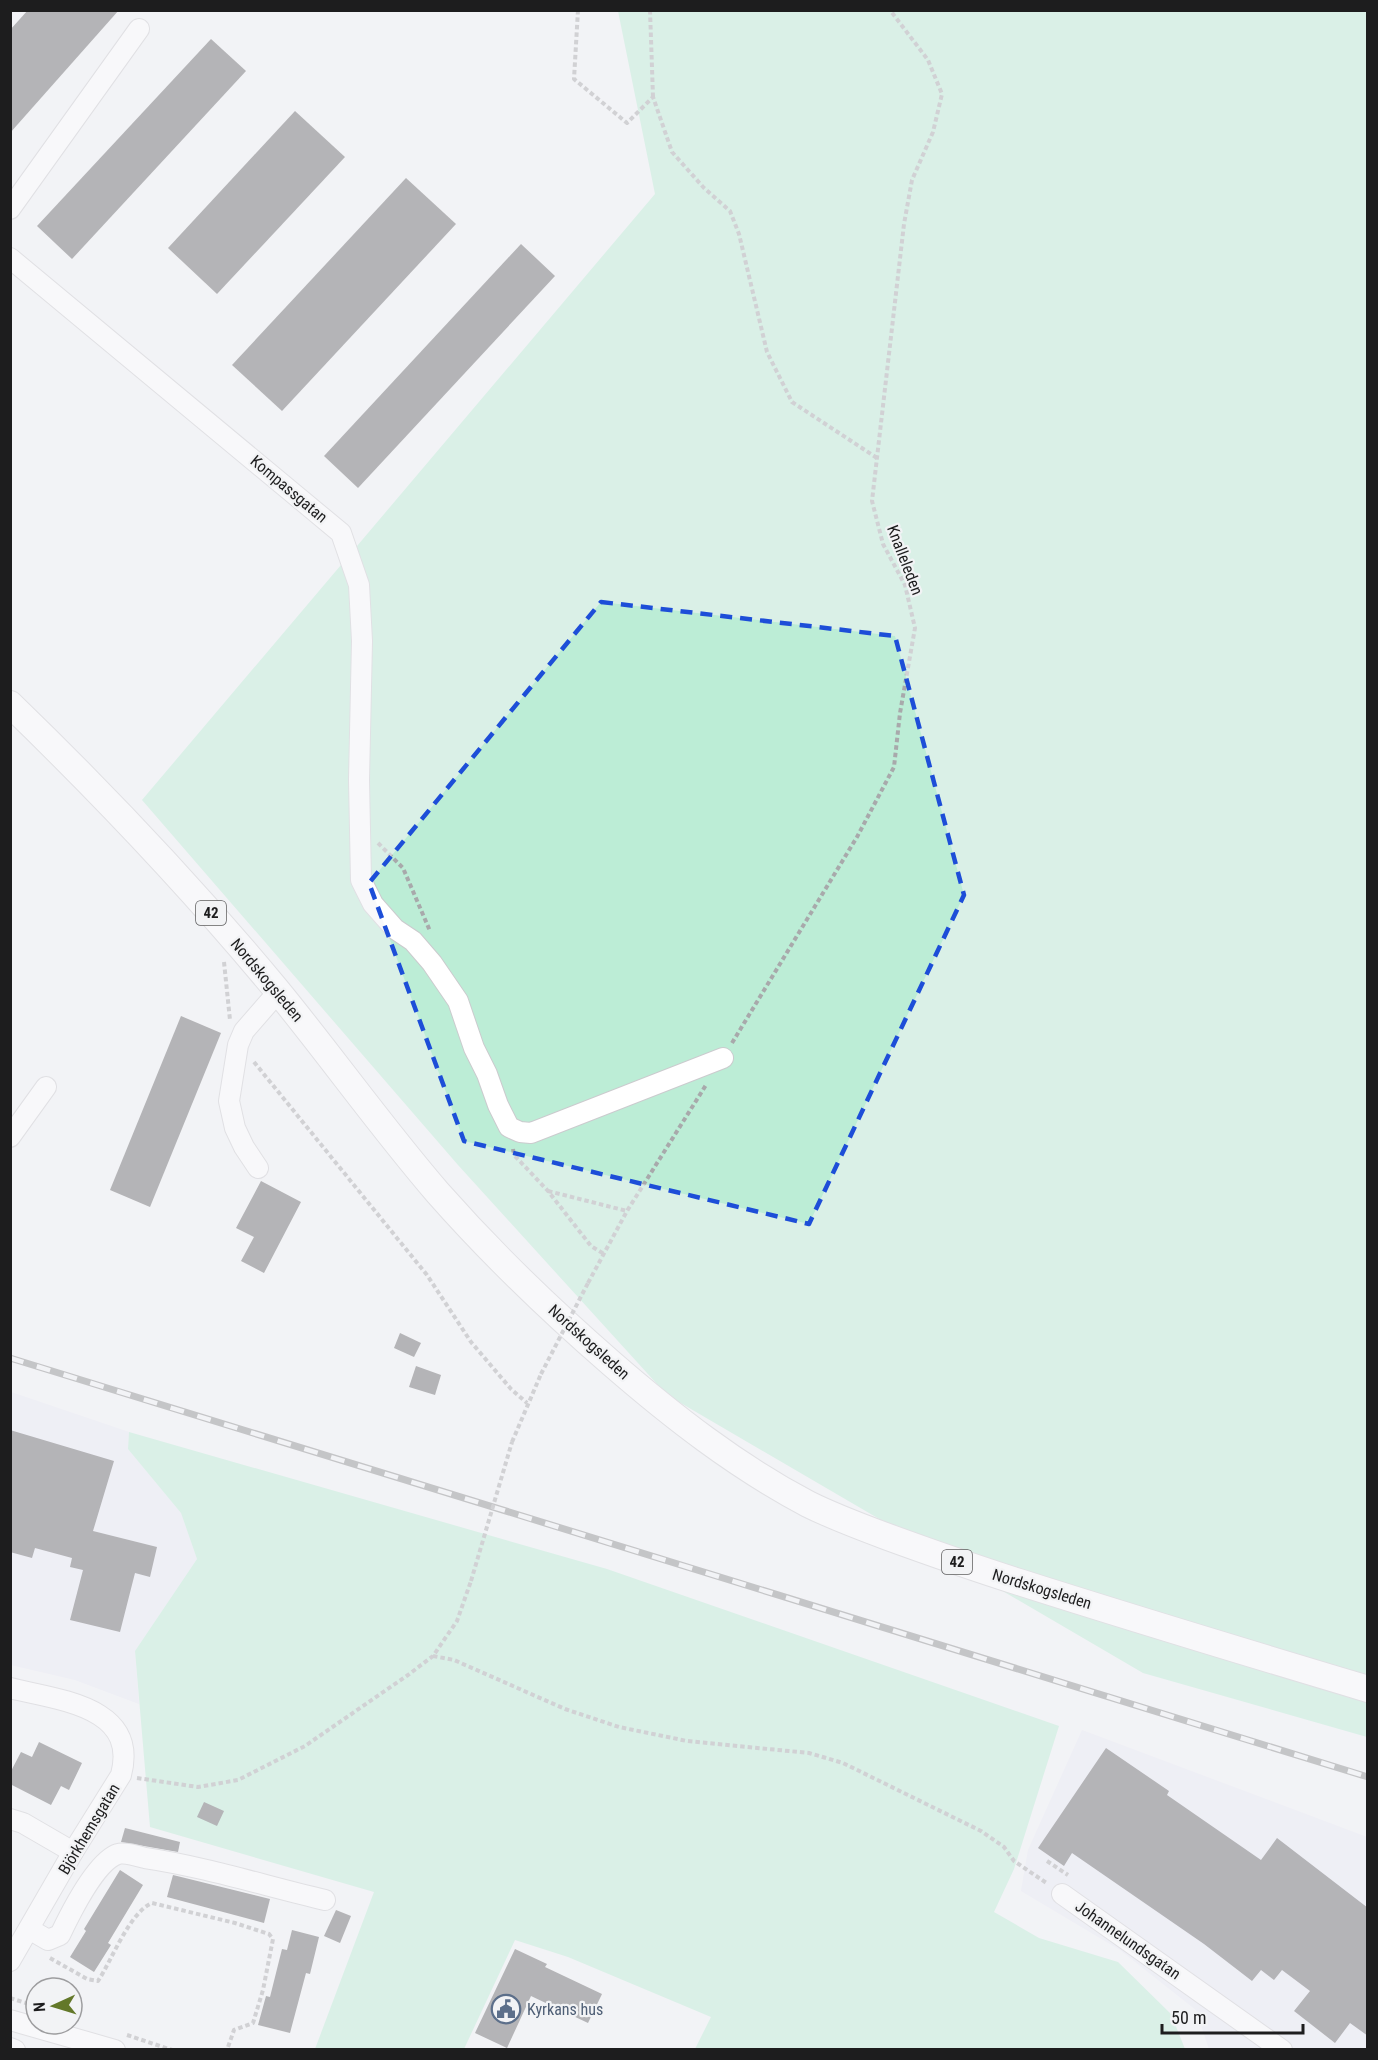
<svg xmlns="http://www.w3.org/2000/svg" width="1378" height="2060" viewBox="0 0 1378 2060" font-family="'Roboto Condensed',sans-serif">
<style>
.built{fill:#e9eaf4}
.green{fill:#bcedd6}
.building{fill:#68686a}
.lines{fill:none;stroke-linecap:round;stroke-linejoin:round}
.minor-casing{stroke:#cbcbce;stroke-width:22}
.major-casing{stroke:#cbcbce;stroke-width:28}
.path{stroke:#a8a9ab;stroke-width:4;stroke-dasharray:4.5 3;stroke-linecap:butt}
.minor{stroke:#fff;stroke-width:20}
.major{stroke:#fff;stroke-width:26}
.rail-casing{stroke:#8d8e8f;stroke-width:7}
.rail{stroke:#f2f3f5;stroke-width:4.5;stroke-dasharray:14;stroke-linecap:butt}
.path-bridge{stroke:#a8a9ab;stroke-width:4;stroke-dasharray:4.5 3;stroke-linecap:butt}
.marked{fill:none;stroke:#1d4ed8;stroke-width:4.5;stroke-dasharray:12 8;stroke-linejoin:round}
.labels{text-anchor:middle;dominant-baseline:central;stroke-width:4.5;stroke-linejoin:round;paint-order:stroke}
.shield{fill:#f2f3f5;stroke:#5d5d5e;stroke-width:1.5}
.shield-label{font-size:15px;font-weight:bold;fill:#1d1d1e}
.street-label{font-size:16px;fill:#1d1d1e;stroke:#f2f3f5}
.service-label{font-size:16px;fill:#4e5e75;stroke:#f2f3f5;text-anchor:start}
</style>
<rect width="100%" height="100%" fill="#f2f3f5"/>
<g class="built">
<path d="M11 1392 129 1432 128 1449 181 1513 197 1559 135 1651 139 1704 75 1680 11 1665Z"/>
<path d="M1082 1730 1367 1837V2049H1209L1196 2010 1120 1950 1021 1891 1028 1850Z"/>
</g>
<g class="green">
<path d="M618 11H1367V1737L1143 1673 667 1395 458 1165 142 800 655 194Z"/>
<path d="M129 1432 607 1569 1059 1726 1014 1869 994 1912 1039 1938 1118 1962 1171 2014 1185 2049H695L711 2017 568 1957 515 1940 464 2049H315L374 1892 150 1827 135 1651 197 1559 181 1513 128 1449Z"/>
</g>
<g class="building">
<path d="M28 10H119L10 133V30Z"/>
<path d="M211 39 246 71 72 259 37 226Z"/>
<path d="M295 111 345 157 217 294 168 248Z"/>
<path d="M406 178 456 224 282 411 232 365Z"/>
<path d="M521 244 555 276 358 488 324 456Z"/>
<path d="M181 1016 221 1033 150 1207 110 1190Z"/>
<path d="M261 1181 301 1202 264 1273 241 1261 254 1237 236 1228Z"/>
<path d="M400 1333 421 1343 414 1357 394 1348Z"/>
<path d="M416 1366 441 1375 435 1395 409 1387Z"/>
<path d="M10 1430 114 1461 93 1531 157 1547 150 1577 135 1573 120 1632 70 1620 83 1570 70 1567 72 1558 35 1548 32 1558 10 1552Z"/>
<path d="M39 1742 82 1763 69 1790 61 1786 51 1805 10 1784V1773L21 1752 32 1757Z"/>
<path d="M1106 1748 1169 1791 1167 1795 1261 1860 1277 1838 1368 1908V2036L1350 2023 1335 2043 1294 2011 1310 1991 1282 1970 1274 1980 1261 1970 1252 1981 1204 1944 1072 1853 1064 1866 1038 1848Z"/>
<path d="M204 1802 224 1811 217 1826 197 1817Z"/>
<path d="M125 1828 180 1842 178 1852 121 1842Z"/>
<path d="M120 1870 143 1885 108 1943 111 1945 94 1972 70 1957 86 1931 84 1929Z"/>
<path d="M173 1875 270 1899 264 1923 167 1897Z"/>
<path d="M336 1910 351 1916 340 1943 324 1936Z"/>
<path d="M292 1930 319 1937 310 1974 306 1973 290 2033 258 2025 266 1996 270 1997 282 1949 287 1950Z"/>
<path d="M515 1949 547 1964 545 1967 602 1994 588 2023 531 1996 507 2048 475 2033Z"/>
</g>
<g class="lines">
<g class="minor-casing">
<g id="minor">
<path d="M10 209 139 29"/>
<path d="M10 258 341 533 359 585 362 641 359 780 361 880 373 904 395 929 413 941 432 963 458 1001 474 1048 487 1074 498 1105 509 1127 520 1132 531 1133 723 1058"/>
<path d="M10 1137 46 1087"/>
<path d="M258 1168 244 1147 235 1128 229 1101 238 1045 244 1031 278 992"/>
<path d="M10 1688C58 1700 139 1706 121 1775L73 1852 10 1961"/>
<path d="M10 1819 23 1823 73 1852"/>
<path d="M1062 1894 1282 2050"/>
<path d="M29 1929 48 1940 60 1935C70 1914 96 1861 118 1854 125 1852 138 1856 145 1858 206 1867 265 1886 325 1900"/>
<path d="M10 2020 115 2050"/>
<path d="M10 2048 15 2050"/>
</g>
</g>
<g class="major-casing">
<path id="major" d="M10 704C104 795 193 889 276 989 331 1056 381 1127 438 1193 491 1253 550 1310 611 1363 672 1416 736 1466 808 1504 834 1517 861 1527 888 1537 932 1553 975 1568 1019 1582 1135 1619 1251 1654 1368 1689"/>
</g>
<g class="path">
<path d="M578 10 574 79 627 123 653 97 672 152 704 188 730 211 739 234 767 352 792 402 877 458"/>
<path d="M650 10 653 97"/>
<path d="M378 843 403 868 430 931"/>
<path d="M224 962 230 1020"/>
<path d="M732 1043 857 837 894 767 900 713 915 628 905 585 883 544 872 501 904 224 912 180 933 132 942 94 928 60 890 10"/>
<path d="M254 1062 427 1275 471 1342 511 1389 527 1403"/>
<path d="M513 1149 514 1155 548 1191 591 1246 604 1254"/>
<path d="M548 1191 627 1211"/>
<path d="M588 1283 627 1211 706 1085"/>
<path d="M512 1442 541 1374"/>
<path d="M433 1656 454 1660 565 1709 619 1727 687 1741 809 1753 843 1763 981 1831 1004 1847 1014 1861 1048 1884"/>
<path d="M137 1778 198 1787 238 1780 305 1746 408 1675 433 1656 457 1621 471 1581"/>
<path d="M1047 1861 1068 1875"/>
<path d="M50 1958 87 1979 98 1981C112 1960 129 1913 152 1903L235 1923 269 1934 273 1939 263 1990 253 2023 234 2030 227 2050"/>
<path d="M10 1998 32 2005"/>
<path d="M127 2035 172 2050"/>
</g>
<use href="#minor" class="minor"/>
<use href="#major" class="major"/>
<g class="rail-casing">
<path id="rail" d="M10 1358 1368 1777"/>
</g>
<use href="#rail" class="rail"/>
<g class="path-bridge">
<path d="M541 1374 588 1283"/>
<path d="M471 1581 512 1442"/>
</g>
</g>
<path d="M0 0H1378V2060H0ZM601 602 895 636 964 895 809 1224 464 1141 369 883Z" fill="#f2f3f5" fill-opacity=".55" fill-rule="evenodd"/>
<path class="marked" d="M601 602 895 636 964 895 809 1224 464 1141 369 883Z"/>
<defs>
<g id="civic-ring" transform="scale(1.5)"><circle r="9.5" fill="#f2f3f5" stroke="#5c6f8a" stroke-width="1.5"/><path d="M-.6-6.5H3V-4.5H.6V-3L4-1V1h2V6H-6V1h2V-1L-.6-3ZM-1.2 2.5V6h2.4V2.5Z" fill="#5c6f8a"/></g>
</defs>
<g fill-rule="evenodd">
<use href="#civic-ring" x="506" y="2009"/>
</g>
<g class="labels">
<g class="shield">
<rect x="196" y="901" width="30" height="24" rx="4.5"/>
<rect x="942" y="1550" width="30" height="24" rx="4.5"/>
</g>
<g class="shield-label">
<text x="211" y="913">42</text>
<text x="957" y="1562">42</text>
</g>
<g class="street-label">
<text transform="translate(289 489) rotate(40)">Kompassgatan</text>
<text transform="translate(905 560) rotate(69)">Knalleleden</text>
<text transform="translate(267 980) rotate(50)">Nordskogsleden</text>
<text transform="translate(589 1342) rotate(42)">Nordskogsleden</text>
<text transform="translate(1042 1589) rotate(17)">Nordskogsleden</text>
<text transform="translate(89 1829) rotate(-59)">Björkhemsgatan</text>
<text transform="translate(1128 1940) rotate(35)">Johannelundsgatan</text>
</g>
<g class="service-label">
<text x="527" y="2009">Kyrkans hus</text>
</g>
</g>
<rect width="1378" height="2060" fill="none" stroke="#1d1d1e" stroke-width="24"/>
<g transform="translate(54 2006) rotate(266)"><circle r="28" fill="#f2f3f5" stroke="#9d9d9f" stroke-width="1.5"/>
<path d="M0-4.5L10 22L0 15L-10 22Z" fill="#637829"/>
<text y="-9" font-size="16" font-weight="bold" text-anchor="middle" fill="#1d1d1e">N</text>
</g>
<path d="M1162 2024v9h141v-9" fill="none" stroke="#1d1d1e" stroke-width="3"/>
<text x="1171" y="2024" font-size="18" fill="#1d1d1e" stroke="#f2f3f5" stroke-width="4.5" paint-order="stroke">50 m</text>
</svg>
